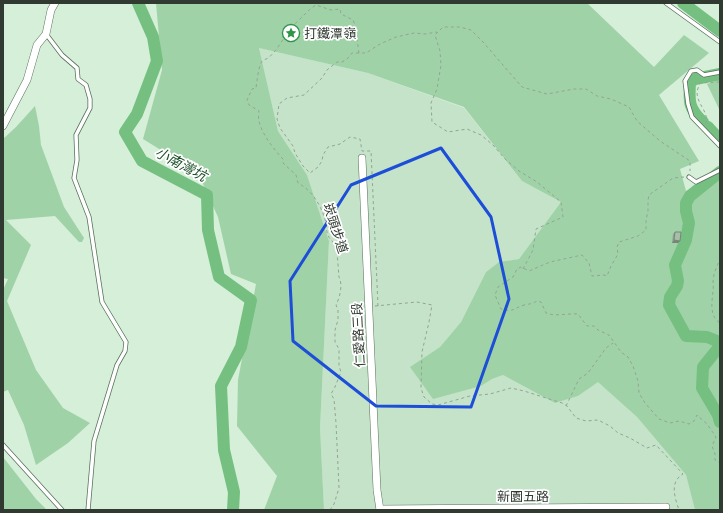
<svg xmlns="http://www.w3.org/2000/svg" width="723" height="513" viewBox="0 0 723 513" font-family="Ubuntu,'Noto Sans TC',sans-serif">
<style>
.built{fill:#c4e3c8}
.green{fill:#a0d2a7}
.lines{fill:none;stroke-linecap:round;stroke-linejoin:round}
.river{stroke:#75c081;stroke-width:12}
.lane-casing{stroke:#596f5b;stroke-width:5}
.street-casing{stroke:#596f5b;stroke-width:8}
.path{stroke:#92a594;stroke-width:1;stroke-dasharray:3 3;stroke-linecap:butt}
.lane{stroke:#fff;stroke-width:3.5}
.street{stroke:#fff;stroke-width:7}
.wall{fill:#90a491}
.shaded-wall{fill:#758676}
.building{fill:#a7bfa9;stroke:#758676}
.marked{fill:none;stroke:#1d4ed8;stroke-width:3;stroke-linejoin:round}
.labels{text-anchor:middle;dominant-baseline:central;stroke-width:3.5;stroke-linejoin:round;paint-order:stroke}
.poi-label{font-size:13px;fill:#303a31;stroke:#fff;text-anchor:start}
.street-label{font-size:13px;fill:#303a31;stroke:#fff}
.water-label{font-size:14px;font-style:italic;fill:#194f26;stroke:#fff}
</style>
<rect width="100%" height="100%" fill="#d5efd8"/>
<path class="built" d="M259 48 368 73 464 108 522 181 561 202 519 259 499 262 486 272 461 322 440 347 411 367 481 386 492 379 503 375 555 403 578 396 598 381 637 417 686 475 695 510H324L320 428 329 241 307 175 278 131Z"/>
<g class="green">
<path d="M156 3H587L654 67 684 35 709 53 659 95 699 161 680 169 686 191 720 175V510H695L686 475 637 417 598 382 578 396 555 403 503 375 492 379 481 386 433 399 410 367 440 347 461 322 486 272 499 262 519 259 561 202 522 181 464 107 368 73 259 48 278 131 307 175 329 241 320 428 324 510H264L277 476 237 426 238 380 256 284 231 274 218 217 198 173 143 139 162 70Z"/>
<path d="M720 79V111L707 84Z"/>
<path d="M35 106 39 126 41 145 64 207 84 238 82 242H79L55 216 6 220 31 245 7 301 36 370 63 408 90 423 68 443 36 465 24 425 8 390 3 392V290L8 279 3 278V139L16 127Z"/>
<path d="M3 457 36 499 47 510H3Z"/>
</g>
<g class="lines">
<g class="river">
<path d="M138 3 153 37 157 61 137 114 125 132 142 161 207 195 208 230 219 277 251 300 241 347 221 386 224 450 234 492 233 510"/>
<path d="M683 3 720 31"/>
<path d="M703 122C688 108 689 101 690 82L695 79 720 74"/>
<path d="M708 127 720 140"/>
<path d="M720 172 690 196 686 203V211L689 223 686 240 675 265 678 281 677 286 670 297 669 305 686 336 707 337 717 341 719 347 703 367 702 388 718 415 720 422"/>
</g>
<g class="lane-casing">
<g id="lane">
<path d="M666 3 720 42"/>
<path d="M46 34 62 55 77 68 78 79 86 85 90 99V108L76 135 77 160 74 178 89 217 102 302 126 342 125 351 117 365 94 441 88 510"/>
<path d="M720 72 704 75 697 70 691 71 685 81 688 104 692 117 720 146"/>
<path d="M689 177 696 182 720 170"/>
<path d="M3 445 62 510"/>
</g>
</g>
<g class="street-casing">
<g id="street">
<path d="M3 126 27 80 37 45 46 34 51 10 55 3"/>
<path d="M362 158 377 490 380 510"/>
<path d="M380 509 666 507"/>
</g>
</g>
<g class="path">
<path d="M706 124C709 111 697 105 697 92 697 90 699 86 700 83L720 82"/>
<path d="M684 177 673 178 649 195 648 200V211L646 220V230L638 236 619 242 617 247 618 254 611 266 607 276 604 275 592 276 589 263 582 255 550 262 529 271 521 267 517 269 513 277 498 287 495 295 501 309C513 313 514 308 524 305 529 304 532 304 537 301L541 302 546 313C557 317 567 313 578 314L587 326H594L598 330 609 335 621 352 628 357 633 366 638 381 639 393 645 403 659 419 670 423 679 421 689 424 694 421 697 415 707 424 716 437 712 446 715 454V460L720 463"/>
<path d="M720 257C719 264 715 269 714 275 712 281 714 285 713 291 712 302 709 316 720 323"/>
<path d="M523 269 533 250 536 229 563 217 561 202 537 182 519 171 505 159 493 145 481 135 467 129 448 132 432 122 431 103 437 89 441 65 440 51 435 35 443 27H460L471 30 483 42 522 87 547 94 574 89H586L597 96 611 99 629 107 637 121 660 141 690 161V171"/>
<path d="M375 306 417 302 432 305 429 322 422 352 421 388 424 397 432 404 438 405 470 396 490 394 511 388 524 391 562 403 567 406 576 418 586 421 598 420 610 426 618 433 630 438 647 448 656 445 683 474C669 482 675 498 679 510"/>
<path d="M378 306 371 151H362L360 139 350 137 340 144 328 147 323 155 322 161 318 167 310 173 303 166 295 153 293 146 280 128 277 119 279 104 287 98 304 95 322 78 327 70 337 62H342L347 59 352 53H366L380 44 396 37 414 33 425 34 437 32"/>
<path d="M566 406 579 379 588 373 606 348 613 343"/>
<path d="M330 510 334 504 339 488 336 423 334 399 331 394 335 387 341 372 339 366V349L335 342V330L338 320V310L336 305C340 297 343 285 339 277 338 267 338 255 335 245 333 241 329 239 328 235 326 232 327 227 326 223 322 207 313 191 298 183L296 175 283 163V159C275 151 261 133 259 121 258 118 259 114 259 111L249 105 247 100 252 89 256 88C257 81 258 70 261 63 263 59 265 60 268 58 274 54 287 35 288 29 298 23 305 12 316 5L331 10 340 9 341 14 353 20 355 25 359 53"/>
</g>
<use href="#lane" class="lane"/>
<use href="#street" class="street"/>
</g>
<path class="wall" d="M675 232 680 241 678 243H672L673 234Z"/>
<path class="shaded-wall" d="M674 240 680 241 678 243H672Z"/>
<path class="building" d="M675 232H681L680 241 674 240Z"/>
<path class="marked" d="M441 148 491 217 509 299 471 407 376 406 293 341 290 281 351 185Z"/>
<defs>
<g id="sight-ring" transform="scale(0.9)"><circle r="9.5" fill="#fff" stroke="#30954a" stroke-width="1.5"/><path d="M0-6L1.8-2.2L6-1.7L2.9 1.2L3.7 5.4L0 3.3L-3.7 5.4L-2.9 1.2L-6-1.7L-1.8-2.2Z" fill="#30954a"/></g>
</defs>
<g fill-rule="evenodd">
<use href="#sight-ring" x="291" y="33"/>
</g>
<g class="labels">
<g class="poi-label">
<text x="304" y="33">打鐵潭嶺</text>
</g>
<g class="street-label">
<text transform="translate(336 228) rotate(72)">崁頭步道</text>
<text transform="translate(358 335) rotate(-93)">仁愛路三段</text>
<text x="523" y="496">新園五路</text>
</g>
<g class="water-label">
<text transform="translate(181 164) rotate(28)">小南灣坑</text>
</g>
</g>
<rect width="723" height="513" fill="none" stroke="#303a31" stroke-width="8"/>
</svg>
